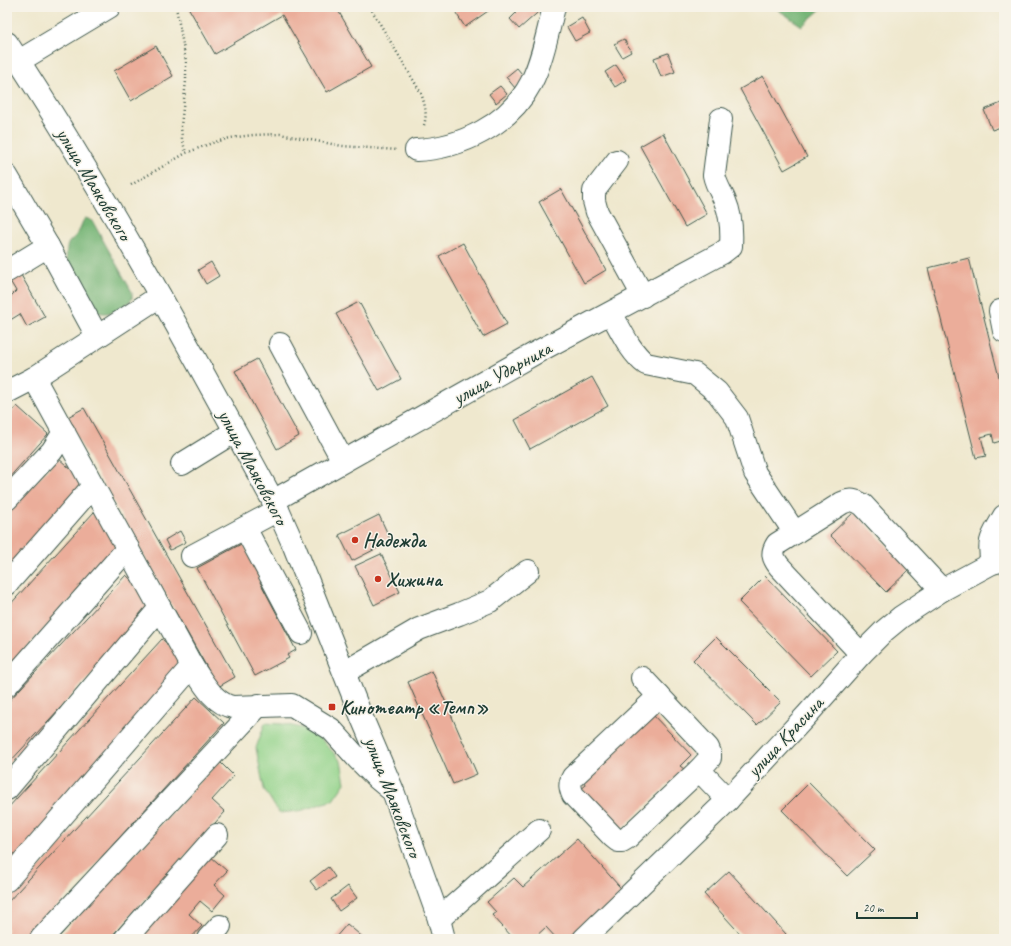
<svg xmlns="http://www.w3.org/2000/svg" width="1011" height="946" viewBox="0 0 1011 946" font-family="Caveat,sans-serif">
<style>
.green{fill:#93d38a;stroke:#59885f}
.forest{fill:#76b576;stroke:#4a7955}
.building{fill:#ebad9a}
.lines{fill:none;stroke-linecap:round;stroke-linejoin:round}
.minor-casing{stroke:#3e574b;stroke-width:24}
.path{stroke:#3e574b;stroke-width:2.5;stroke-dasharray:1 3;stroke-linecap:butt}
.minor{stroke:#fff;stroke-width:22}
.poi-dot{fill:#c8321e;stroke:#f7f3e8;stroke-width:1.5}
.labels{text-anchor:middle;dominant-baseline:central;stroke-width:3;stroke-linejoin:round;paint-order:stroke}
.street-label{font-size:20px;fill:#1f3d34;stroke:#f7f3e8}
.poi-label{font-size:20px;font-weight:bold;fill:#1f3d34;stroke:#f7f3e8;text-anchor:start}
</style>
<rect width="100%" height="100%" fill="#f7f3e8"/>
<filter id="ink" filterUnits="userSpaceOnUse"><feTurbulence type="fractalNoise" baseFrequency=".025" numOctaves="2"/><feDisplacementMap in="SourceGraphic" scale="8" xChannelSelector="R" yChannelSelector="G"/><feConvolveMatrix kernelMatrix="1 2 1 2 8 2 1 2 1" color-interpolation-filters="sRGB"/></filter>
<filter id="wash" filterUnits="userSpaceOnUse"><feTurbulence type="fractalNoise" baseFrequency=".012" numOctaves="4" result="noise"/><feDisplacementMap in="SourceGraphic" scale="16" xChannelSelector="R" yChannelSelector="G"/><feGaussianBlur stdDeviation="0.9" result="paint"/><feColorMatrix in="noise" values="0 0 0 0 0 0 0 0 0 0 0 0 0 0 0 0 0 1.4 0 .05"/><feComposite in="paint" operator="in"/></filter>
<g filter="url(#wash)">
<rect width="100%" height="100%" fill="#efe8ce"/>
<path class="green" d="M265 723 283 724 306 729 324 742 341 761 345 783 333 800 300 811 279 813 264 789 256 748Z"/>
<g class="forest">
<path d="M774 7H823L802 26Z"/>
<path d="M85 218 91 220 94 224 132 292V299C122 310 103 320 90 307 84 302 79 287 76 280 71 270 64 260 67 248 68 240 73 240 77 234 81 229 81 223 85 218Z"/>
</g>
<g id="blocks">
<g class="building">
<path d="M188 7H336L371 67 327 92 282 15 215 54Z"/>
<path d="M459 7H489L491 9 465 27 454 10Z"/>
<path d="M522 7H544L519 29 510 19Z"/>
<path d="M582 18 590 33 575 41 567 27Z"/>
<path d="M624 39 631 52 622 57 614 44Z"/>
<path d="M156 46 173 76 131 101 114 71Z"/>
<path d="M668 53 675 72 661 77 654 58Z"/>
<path d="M616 65 626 80 615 87 605 72Z"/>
<path d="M517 68 526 79 515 88 506 77Z"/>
<path d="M763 76 807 157 784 170 740 89Z"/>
<path d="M500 86 507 94 496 103 489 94Z"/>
<path d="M1004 102V126L992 130 984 110Z"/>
<path d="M663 133 707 214 685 227 640 146Z"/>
<path d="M561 189 606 270 584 283 539 202Z"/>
<path d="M463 243 507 324 483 337 439 256Z"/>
<path d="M969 258 1004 397V440L994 443 992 434 981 437 986 456 976 458 928 268Z"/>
<path d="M211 262 219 276 206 284 198 270Z"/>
<path d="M21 275 45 317 27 327 20 314 7 322V300L16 291 10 281Z"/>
<path d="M359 302 401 379 379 391 336 314Z"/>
<path d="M257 359 299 436 277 449 235 371Z"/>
<path d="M592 377 608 406 530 449 515 420Z"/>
<path d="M17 406 48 434 7 480V418Z"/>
<path d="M84 408 235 677 218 687 66 418Z"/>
<path d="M58 458 90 486 7 577V514Z"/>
<path d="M94 512 125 540 7 670V608Z"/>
<path d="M854 512 910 569 886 592 830 535Z"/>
<path d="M379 515 391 541 352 561 339 535Z"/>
<path d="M180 531 186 542 170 550 165 540Z"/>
<path d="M243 543 263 580 260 582 296 650 287 655 289 658 255 676 197 568Z"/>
<path d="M381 554 400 592 374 605 355 566Z"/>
<path d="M126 575 157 604 7 765V703Z"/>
<path d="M765 576 837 651 811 676 739 602Z"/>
<path d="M716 637 781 702 757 725 693 660Z"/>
<path d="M162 639 192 666 7 868V809Z"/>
<path d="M432 671 477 774 453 784 408 682Z"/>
<path d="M196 697 224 723 27 939H7V903Z"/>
<path d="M652 714 691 755 680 766 684 769 619 831 580 790 586 785 582 780Z"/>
<path d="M219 761 234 776 212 800 225 812 109 939H57Z"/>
<path d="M809 783 875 850 847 876 782 810Z"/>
<path d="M577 839 627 895 578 939H557L546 927 533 939H520L518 937 514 939 492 915 496 912 487 902 514 878 523 887Z"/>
<path d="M209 855 227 871 214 885 225 895 212 911 200 901 189 914 202 926 190 939H137Z"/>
<path d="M328 867 335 877 317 890 310 881Z"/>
<path d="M729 871 786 934 781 939H745L704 894Z"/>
<path d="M348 886 357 898 339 911 331 899Z"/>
<path d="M347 924 365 939H334Z"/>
</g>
</g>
</g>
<g filter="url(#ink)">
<use href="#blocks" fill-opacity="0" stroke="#3e574b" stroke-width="1"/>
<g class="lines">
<g class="minor-casing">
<g id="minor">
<path d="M7 43C106 193 192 352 278 510L294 546 362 718 393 791 439 919 444 939"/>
<path d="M19 61 109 7"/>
<path d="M416 150C461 148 509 125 531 83 542 62 548 31 554 7"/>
<path d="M617 161 594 191V201L597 212 643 296"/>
<path d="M7 176 48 246 97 336"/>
<path d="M7 271 48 246"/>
<path d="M1000 311 1004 331"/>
<path d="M611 313C621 330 630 352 646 364L695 374 717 392 737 418 755 473 795 533"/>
<path d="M280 344 343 461"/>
<path d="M34 378 192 666C202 681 214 704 233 707L292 705 331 729 358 759 377 778 389 788"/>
<path d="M7 392 34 378 160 296"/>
<path d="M182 464 234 432"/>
<path d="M7 499 52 451 64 432"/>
<path d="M273 501 539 351 722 253 731 246C732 230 731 215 725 201 721 192 716 185 714 175L721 119"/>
<path d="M245 528 301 633"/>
<path d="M192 556 278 510"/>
<path d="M992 563C987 539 993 536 1004 516"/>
<path d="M7 584 93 486"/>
<path d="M861 654 779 566C773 558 771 553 777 544L842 503C851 499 855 500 863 505L942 590"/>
<path d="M345 672 419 629 459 614 490 601 528 571"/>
<path d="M642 678 708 748 710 753V758L699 770 728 800"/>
<path d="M7 685 128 548"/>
<path d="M659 696 573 777C569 784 570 788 573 795L613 837 618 841H622L627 838 699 770"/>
<path d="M7 789 160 608"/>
<path d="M7 880 192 666"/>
<path d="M439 919 539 830"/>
<path d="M41 939 259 705"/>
<path d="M125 939 217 835"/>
<path d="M208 939 220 926"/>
<path d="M584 939 728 800 806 716 861 654 884 631 901 617 942 590 992 563 1004 560"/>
</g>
</g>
<g class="path">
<path d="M176 7 186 61V81L181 126 182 139 186 153"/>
<path d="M370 7 421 93C425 105 428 115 423 128"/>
<path d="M131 185 186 153 212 143 230 138 253 135 280 134 342 146 397 150"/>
</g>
<use href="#minor" class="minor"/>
</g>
</g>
<g class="poi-dot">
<circle cx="355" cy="540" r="4"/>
<circle cx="378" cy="579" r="4"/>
<rect x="328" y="703" width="8" height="8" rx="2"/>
</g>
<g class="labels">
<g class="street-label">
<text transform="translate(94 184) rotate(59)">улица Маяковского</text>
<text transform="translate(502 373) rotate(-29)">улица Ударника</text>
<text transform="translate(253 467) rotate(62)">улица Маяковского</text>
<text transform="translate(785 737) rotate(-47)">улица Красина</text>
<text transform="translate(393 797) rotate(69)">улица Маяковского</text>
</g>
<g class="poi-label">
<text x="363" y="540">Надежда</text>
<text x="386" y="579">Хижина</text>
<text x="340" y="707">Кинотеатр «Темп»</text>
</g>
</g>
<rect width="1011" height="946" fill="none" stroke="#f7f3e8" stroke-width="24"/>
<path d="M857 912v6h60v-6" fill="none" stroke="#1f3d34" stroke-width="2"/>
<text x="863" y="912" font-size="12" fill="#1f3d34" stroke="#f7f3e8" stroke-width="3" paint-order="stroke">20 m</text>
</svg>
